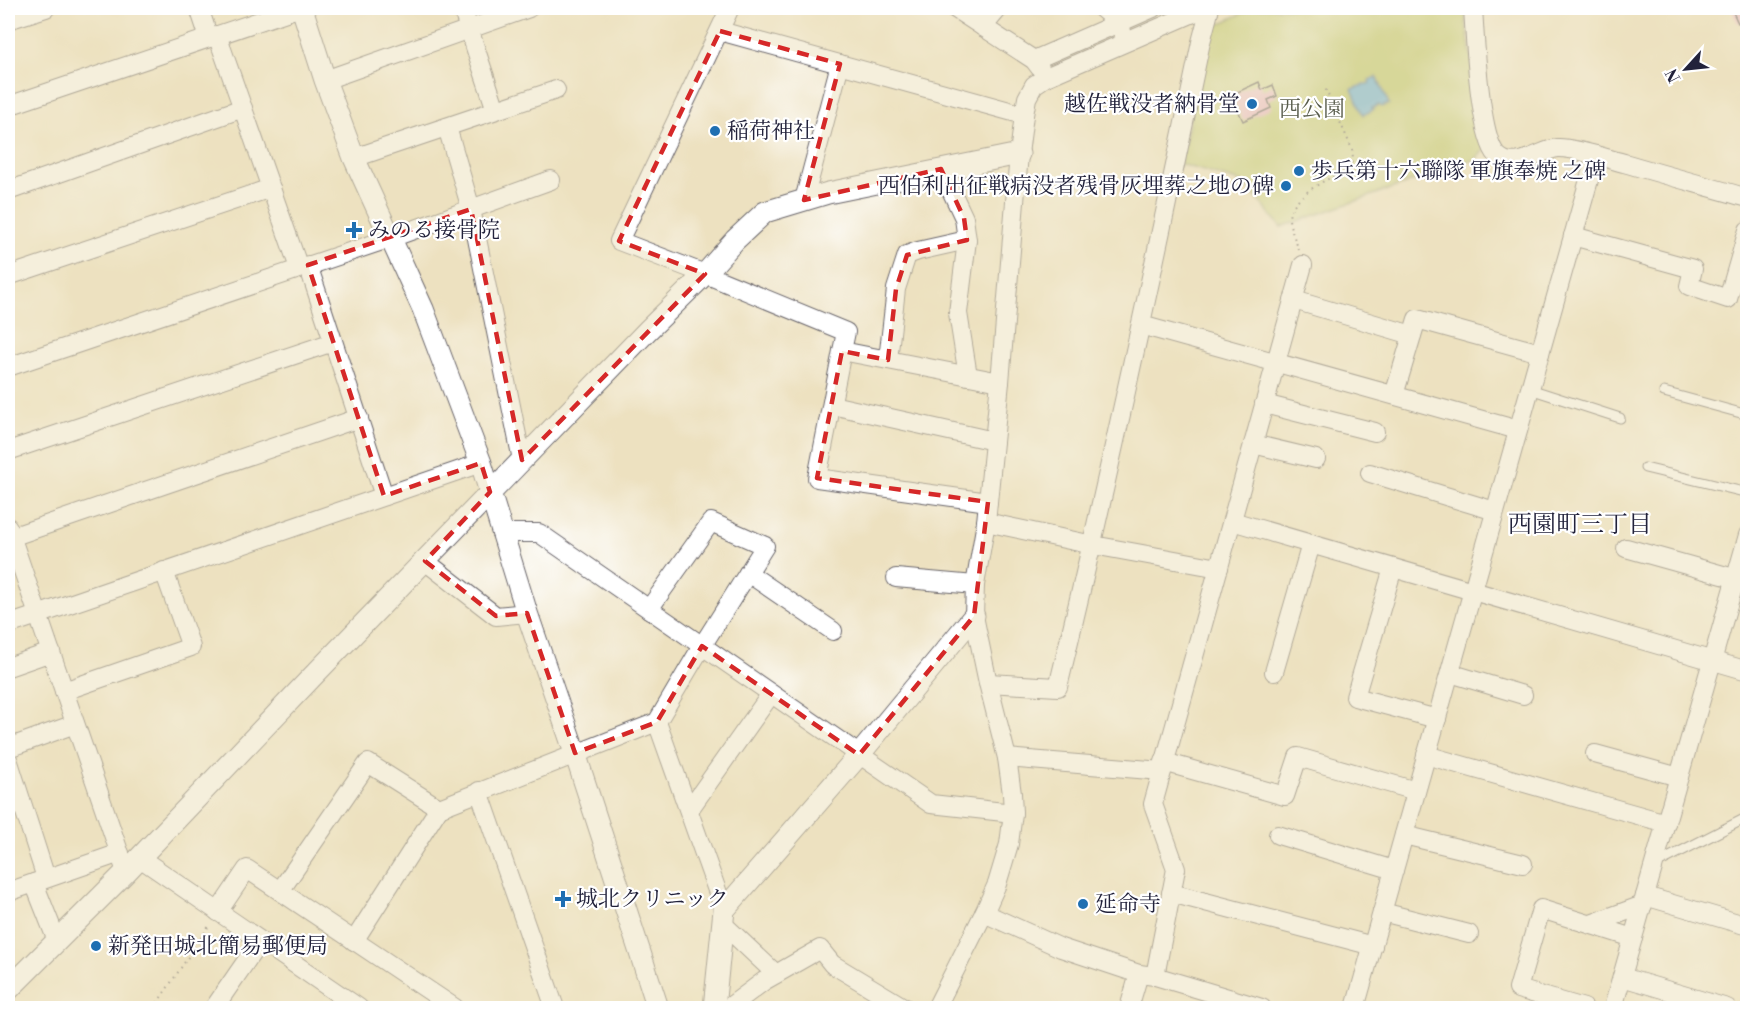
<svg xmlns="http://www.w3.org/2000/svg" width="1755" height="1016" viewBox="0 0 1755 1016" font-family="'Libre Bodoni','Noto Serif JP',serif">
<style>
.green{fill:#bdc96b;stroke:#707653;stroke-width:1.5}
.water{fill:#66b1de;stroke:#446a8c;stroke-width:1.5}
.building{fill:#e9a4c3}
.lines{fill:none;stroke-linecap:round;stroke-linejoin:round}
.service-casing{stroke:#69656a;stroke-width:11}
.minor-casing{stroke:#69656a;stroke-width:20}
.tertiary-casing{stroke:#69656a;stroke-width:23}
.path{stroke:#69656a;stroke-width:2;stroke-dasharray:1.5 4.5;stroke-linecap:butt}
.service{stroke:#fff;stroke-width:9}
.minor{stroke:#fff;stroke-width:18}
.tertiary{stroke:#fff;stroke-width:21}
.marked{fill:none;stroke:#d62828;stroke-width:4.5;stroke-dasharray:12 8;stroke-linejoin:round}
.poi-dot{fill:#1f6fb2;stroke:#fff;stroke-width:2}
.labels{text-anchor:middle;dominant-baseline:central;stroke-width:4.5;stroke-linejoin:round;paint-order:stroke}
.poi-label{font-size:22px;fill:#22223b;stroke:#fff;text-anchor:start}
.park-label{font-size:22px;fill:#585c4c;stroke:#fff}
.neighbourhood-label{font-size:24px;fill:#22223b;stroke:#fff}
</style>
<rect width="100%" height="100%" fill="#fff"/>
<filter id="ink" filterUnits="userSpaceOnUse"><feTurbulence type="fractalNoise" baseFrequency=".0167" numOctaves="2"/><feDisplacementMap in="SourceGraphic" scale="12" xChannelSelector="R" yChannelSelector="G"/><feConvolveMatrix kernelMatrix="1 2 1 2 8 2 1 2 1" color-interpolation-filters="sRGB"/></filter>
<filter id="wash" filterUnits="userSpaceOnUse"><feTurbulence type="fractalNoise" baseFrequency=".008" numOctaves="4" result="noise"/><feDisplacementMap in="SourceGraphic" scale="24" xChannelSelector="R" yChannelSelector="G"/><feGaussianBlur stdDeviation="1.35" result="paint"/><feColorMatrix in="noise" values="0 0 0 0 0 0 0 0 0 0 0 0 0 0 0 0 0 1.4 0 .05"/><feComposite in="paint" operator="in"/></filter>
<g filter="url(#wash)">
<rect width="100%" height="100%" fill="#ede1c0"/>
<path class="green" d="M1254 8H1464L1485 149 1476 159 1281 227 1244 183 1180 164 1210 28Z"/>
<path class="water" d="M1377 77 1389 104 1381 107 1379 105 1372 108 1373 110 1363 115 1352 89 1370 83 1369 80Z"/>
<g id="blocks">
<g class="building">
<path d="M1731 8H1748V18L1738 23Z"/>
<path d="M1259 82 1262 90 1273 85 1277 96 1268 100 1271 108 1243 121 1231 95Z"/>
</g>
</g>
</g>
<g filter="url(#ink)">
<use href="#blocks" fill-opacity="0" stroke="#69656a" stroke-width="1.5"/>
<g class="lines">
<g class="service-casing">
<g id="service">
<path d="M1530 389 1620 418"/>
<path d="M1664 392 1748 415"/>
<path d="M1645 468 1748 493"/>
<path d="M1656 864 1748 817"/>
</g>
</g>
<g class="minor-casing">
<g id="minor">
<path d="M199 8 209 38"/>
<path d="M462 8 496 110"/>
<path d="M730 8 619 241 705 274 846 332 842 351 1000 382"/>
<path d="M954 8 1034 60 1040 68"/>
<path d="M1101 8 1119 23 1122 31"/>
<path d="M1473 8C1475 37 1479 136 1497 155 1515 173 1539 150 1558 148 1573 147 1609 159 1624 163 1665 175 1706 186 1748 198"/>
<path d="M8 20 46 8"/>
<path d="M983 27 999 8"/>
<path d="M720 31 1024 115"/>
<path d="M217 35 299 268"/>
<path d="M1034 60 1153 8"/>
<path d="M325 80 529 8"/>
<path d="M8 106 298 8"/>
<path d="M447 127 471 209 522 460"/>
<path d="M354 158 556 90"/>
<path d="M941 169 964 218 967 240 958 313 968 376"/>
<path d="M8 191 243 108"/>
<path d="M804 200 840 64"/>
<path d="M1573 236 1693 269 1689 286 1728 299 1748 230"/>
<path d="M308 265 384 496"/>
<path d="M8 276 271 188"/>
<path d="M1294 300 1412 335"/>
<path d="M1141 325 1518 430"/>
<path d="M842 351 817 478 988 502"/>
<path d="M888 360 896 289 907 255 918 251 967 240"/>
<path d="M8 367 391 238 551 180"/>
<path d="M1394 395 1417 319 1540 353"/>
<path d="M1264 404 1375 432"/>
<path d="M832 405 994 441"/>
<path d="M1253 444 1316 459"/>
<path d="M8 451 333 342"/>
<path d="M1370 473 1495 511"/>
<path d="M1232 521 1748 671"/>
<path d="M986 522 1093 545 1219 568"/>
<path d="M8 527 126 872"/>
<path d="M501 533H539L931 804 1013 813"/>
<path d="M11 537 359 418"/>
<path d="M1626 548 1748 582"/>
<path d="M425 561 496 616 527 613"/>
<path d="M1393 568 1355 697 1437 719"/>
<path d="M748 573 833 631"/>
<path d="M896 578 975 585"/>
<path d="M8 625 481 463"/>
<path d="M8 667 51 652"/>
<path d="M1274 672 1311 544"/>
<path d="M1450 673 1523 695"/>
<path d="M988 683 1058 687C1110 473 1156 257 1201 42L1210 8"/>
<path d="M64 691 191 647 164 571"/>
<path d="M657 722 724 910"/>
<path d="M8 748 75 724"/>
<path d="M1595 754 1679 777"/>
<path d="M1426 755 1666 823"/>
<path d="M1007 758 1162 771"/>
<path d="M8 759 46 878"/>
<path d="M1164 762 1285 796 1298 757 1416 791"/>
<path d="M479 791 555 1008"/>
<path d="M689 810 771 694"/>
<path d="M1278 835 1394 870"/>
<path d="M1404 835 1523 864"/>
<path d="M140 858 359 1008"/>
<path d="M34 883 57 941"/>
<path d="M280 891 368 763 439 808 657 722 702 646 765 546 711 522 649 609"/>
<path d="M8 892 120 853"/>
<path d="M1171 893 1373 946"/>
<path d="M1645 896 1748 926"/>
<path d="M218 912 247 869 455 1008"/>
<path d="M1382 912 1469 934"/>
<path d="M984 913 1061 948 1139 974 1155 976 1262 1008"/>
<path d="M723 924 776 974"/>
<path d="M1591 924 1643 905"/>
<path d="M354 941 439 808"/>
<path d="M1155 976 1176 869 1153 804 1303 265"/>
<path d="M1622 977 1727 1008"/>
<path d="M214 1008 260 941"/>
<path d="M728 1008 764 981 820 949 832 964 905 1008"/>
<path d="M936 1008 984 913 997 884 1009 844 1013 813 1012 794 1007 758 988 683 974 616 975 585 986 522 1000 382 1019 154 1024 115 1027 98 1034 85 1046 77 1205 8"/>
<path d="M1129 1008 1139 974"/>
<path d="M1355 1008 1596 155"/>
<path d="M1584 1008 1518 989 1541 909 1633 938"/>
<path d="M1613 1008 1748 535"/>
</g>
</g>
<g class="tertiary-casing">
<g id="tertiary">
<path d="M302 8 325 80 354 158 423 309 481 463 527 613 575 753 658 1008"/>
<path d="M8 990 126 872 313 676 648 330 705 274 735 240 765 212 828 193 1019 154"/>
<path d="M714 1008 724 910 859 755 974 616"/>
</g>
</g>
<g class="path">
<path d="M1299 250C1296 242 1289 226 1289 218 1291 194 1331 178 1349 168L1353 159 1352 149 1325 88"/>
<path d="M154 1008 209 926"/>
</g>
<use href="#service" class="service"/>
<use href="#minor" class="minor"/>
<use href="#tertiary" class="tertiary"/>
</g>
</g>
<path d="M0 0H1755V1016H0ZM720 31 840 64 804 200 941 169 964 218 967 240 907 255 896 289 888 360 842 351 817 478 988 502 974 616 859 755 702 646 657 722 575 753 527 613 496 616 425 561 490 492 481 463 384 496 308 265 471 209 522 460 705 274 619 241Z" fill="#ede1c0" fill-opacity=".55" fill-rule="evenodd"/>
<path class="marked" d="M720 31 840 64 804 200 941 169 964 218 967 240 907 255 896 289 888 360 842 351 817 478 988 502 974 616 859 755 702 646 657 722 575 753 527 613 496 616 425 561 490 492 481 463 384 496 308 265 471 209 522 460 705 274 619 241Z"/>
<g class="poi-dot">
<circle cx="1252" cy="104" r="6"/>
<circle cx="715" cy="131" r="6"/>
<circle cx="1299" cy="171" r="6"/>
<circle cx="1286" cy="186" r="6"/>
<path d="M351 221h6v6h6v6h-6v6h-6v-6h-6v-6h6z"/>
<path d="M560 890h6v6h6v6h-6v6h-6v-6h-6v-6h6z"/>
<circle cx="1083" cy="904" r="6"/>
<circle cx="96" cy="946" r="6"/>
</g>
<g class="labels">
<g class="poi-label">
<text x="1240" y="104" text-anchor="end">越佐戦没者納骨堂</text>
<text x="727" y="131">稲荷神社</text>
<text x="1311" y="171">歩兵第十六聯隊 軍旗奉焼 之碑</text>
<text x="1274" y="186" text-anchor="end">西伯利出征戦病没者残骨灰埋葬之地の碑</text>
<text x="368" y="230">みのる接骨院</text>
<text x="576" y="899">城北クリニック</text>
<text x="1095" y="904">延命寺</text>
<text x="108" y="946">新発田城北簡易郵便局</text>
</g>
<g class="park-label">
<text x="1312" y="109">西公園</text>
</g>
<g class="neighbourhood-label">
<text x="1580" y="525">西園町三丁目</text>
</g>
</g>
<rect width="1755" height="1016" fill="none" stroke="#fff" stroke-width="30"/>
<g transform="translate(1686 69) rotate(243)" stroke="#ffffff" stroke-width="4.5" paint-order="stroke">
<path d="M0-4.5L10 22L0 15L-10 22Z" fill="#22223b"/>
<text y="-9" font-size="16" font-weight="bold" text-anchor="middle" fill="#22223b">N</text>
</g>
</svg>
